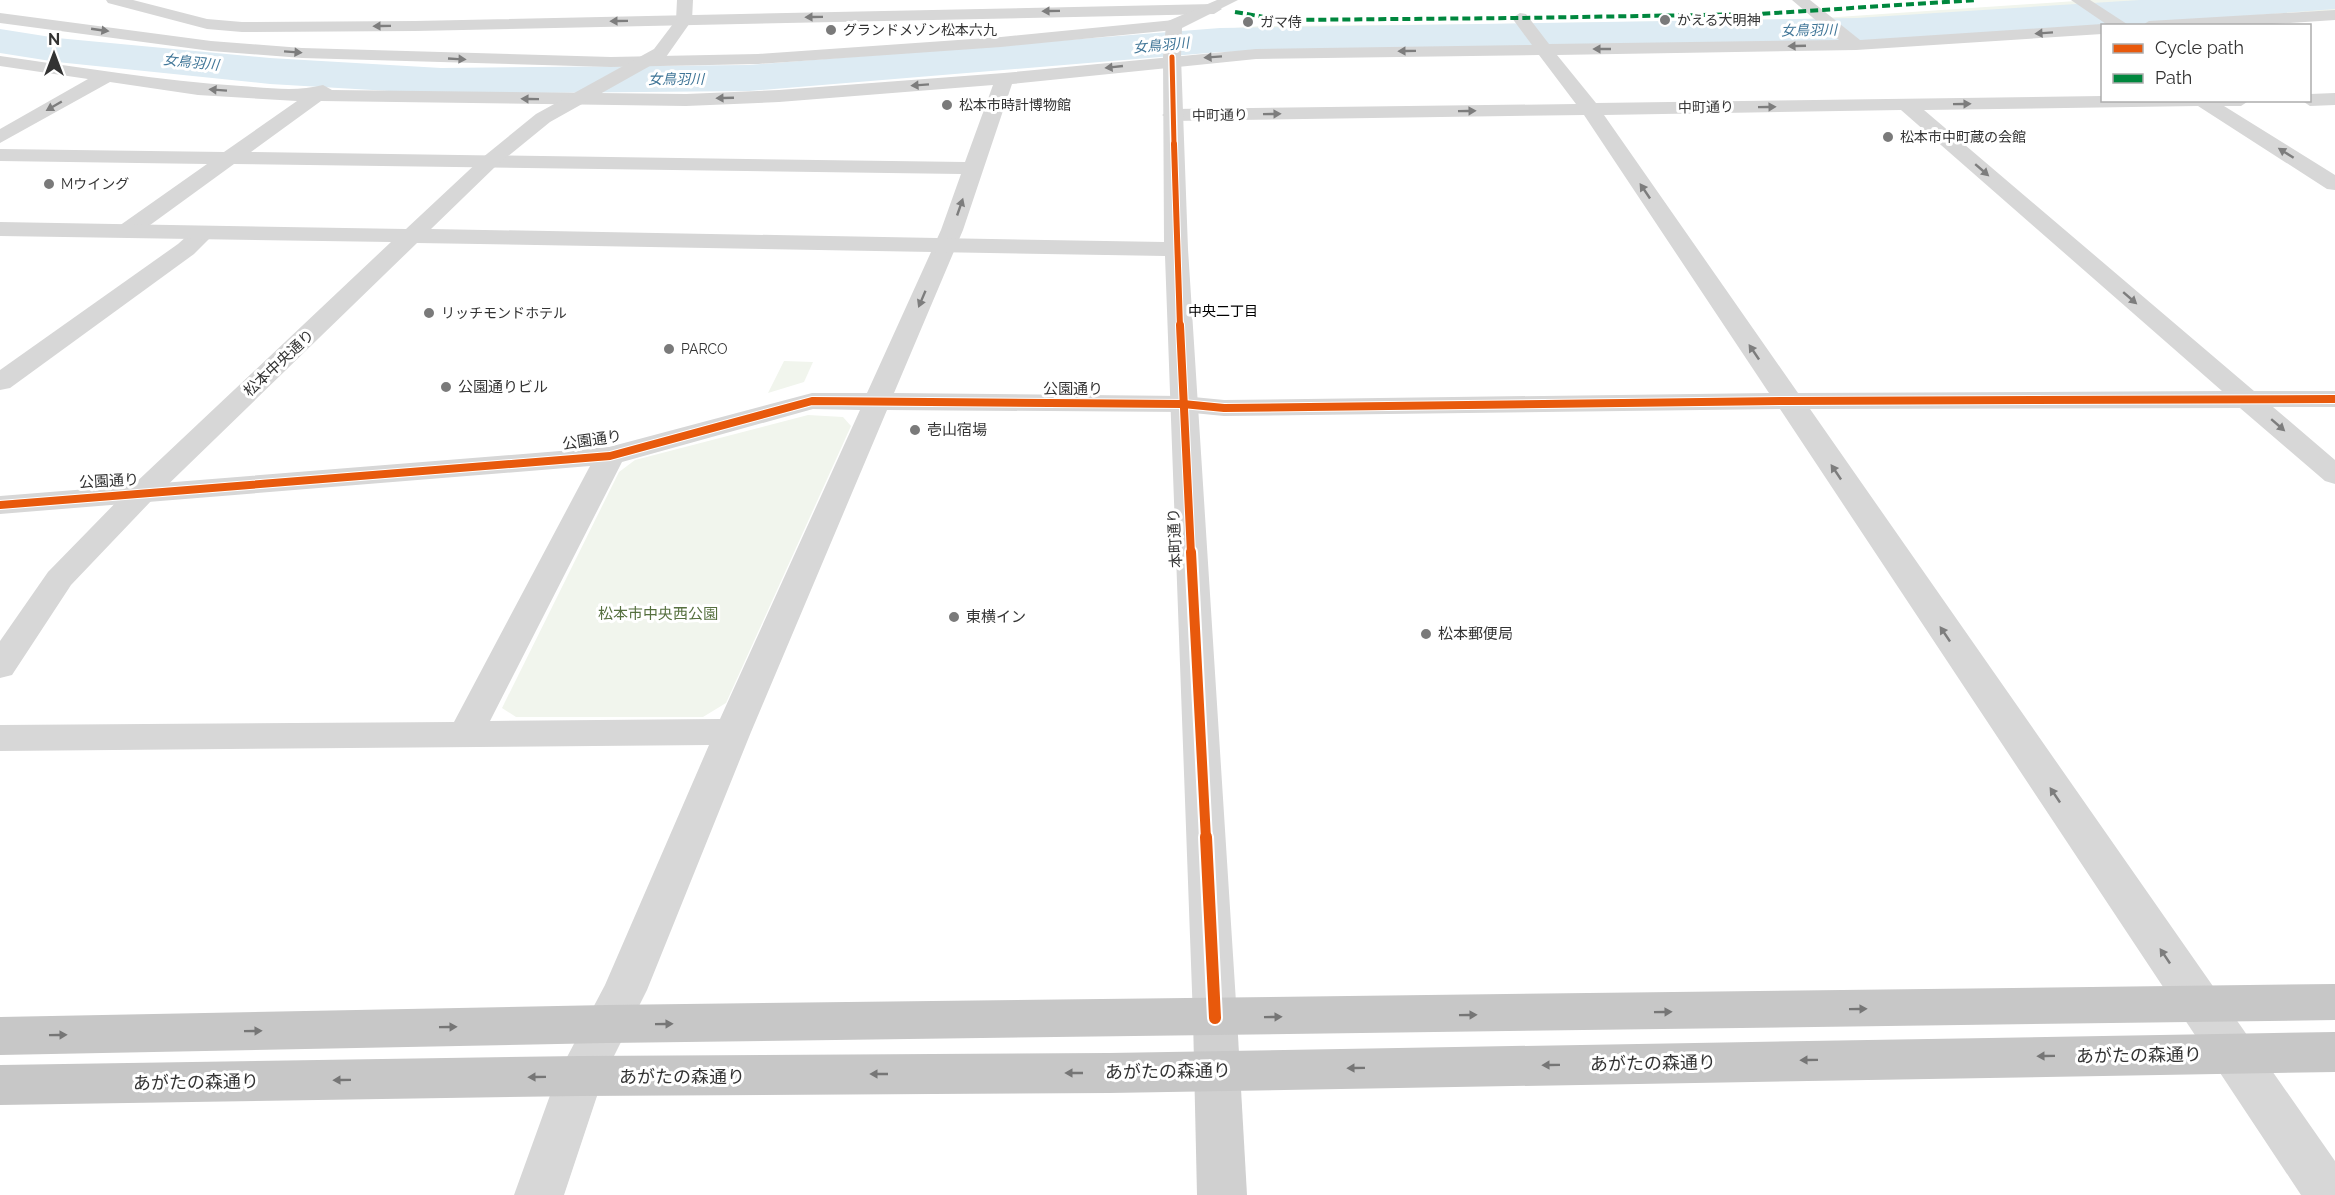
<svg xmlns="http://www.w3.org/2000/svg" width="2335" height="1195" viewBox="0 0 2335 1195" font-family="Raleway,'Noto Sans JP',sans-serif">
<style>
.green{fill:#f1f5ed}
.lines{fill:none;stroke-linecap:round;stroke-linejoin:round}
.river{fill:#ddebf3;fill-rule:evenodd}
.minor{fill:#d7d7d7;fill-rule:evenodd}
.tertiary{fill:#d7d7d7;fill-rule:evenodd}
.secondary{fill:#d0d0d0;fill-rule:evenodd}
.trunk{fill:#c7c7c7;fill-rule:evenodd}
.quiet{stroke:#00873e;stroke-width:4;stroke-dasharray:8 4;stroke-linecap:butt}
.cycleway-far4-casing{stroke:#fff;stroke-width:8}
.cycleway-far3-casing{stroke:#fff;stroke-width:8}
.cycleway-far2-casing{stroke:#fff;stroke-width:10}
.cycleway-far1-casing{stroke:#fff;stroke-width:14}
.cycleway-casing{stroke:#fff;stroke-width:16}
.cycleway-far4{stroke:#e8590c;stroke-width:5}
.cycleway-far3{stroke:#e8590c;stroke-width:6}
.cycleway-far2{stroke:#e8590c;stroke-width:8}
.cycleway-far1{stroke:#e8590c;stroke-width:10}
.cycleway{stroke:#e8590c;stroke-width:12}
.oneway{fill:#7d7d7d}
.oneway2{fill:#767676}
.poi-dot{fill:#7a7a7a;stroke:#fff;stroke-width:2}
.labels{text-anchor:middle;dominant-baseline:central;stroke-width:6;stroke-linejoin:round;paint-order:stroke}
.far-poi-label{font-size:14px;fill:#333;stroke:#fff;text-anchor:start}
.far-water-label{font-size:14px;font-style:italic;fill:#3f7597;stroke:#fff}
.far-street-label{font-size:14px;fill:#333;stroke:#fff}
.far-neighbourhood-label{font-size:14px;fill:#000;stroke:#fff}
.street-label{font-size:15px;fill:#333;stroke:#fff}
.poi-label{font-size:15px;fill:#333;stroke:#fff;text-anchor:start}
.park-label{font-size:15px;fill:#56703f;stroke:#fff}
.near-street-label{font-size:18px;fill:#333;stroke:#fff}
</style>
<rect width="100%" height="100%" fill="#fff"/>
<g class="green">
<path d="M2091 0H2214L2057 10 1966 21 1503 30 1499 24 1808 19Z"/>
<path d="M2335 2V11C2061 20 1790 49 1515 45L1509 39 1855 31 2077 19 2275 3Z"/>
<path d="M1497 24 1500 30 1404 35 1217 34 1208 30 1261 26Z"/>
<path d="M1506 39 1511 45 1209 51 1208 45Z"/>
<path d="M784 361 813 362 804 382 768 393Z"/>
<path d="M808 415 843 417 851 426 726 703 703 717H516L502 708 619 472 635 460Z"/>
</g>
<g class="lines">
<path class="river" d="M2140 0H2335V9L2063 30 1857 42 1220 52 749 91 441 94 270 84 57 62 0 53V29L57 38 270 58 441 68 749 65 1220 28 1857 18Z"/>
<g class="minor">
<path d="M106 0H133L207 19 242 22 415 21 1214 4 1222 9 1214 14 415 31 242 32 207 29 108 3Z"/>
<path d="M1792 0H1810L1860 40 2102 24 2108 26H2102V34L1856 50 1557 55 1596 103 2102 96V100H2250L2241 106H2224L2335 175V190L2327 189 2198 106 1924 110 2254 391H2335V407H2273L2335 460V484L2325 481 2240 408 1810 409 2335 1161V1195H2301L1780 409 1224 416 1183 412 887 410 751 732 647 990 603 1078 564 1195H514L557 1076 605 985 709 745 0 751V725L454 722 590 466 0 514V496L609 447 812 393H867L941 230 961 174 234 164 135 236H119L116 231 119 226 207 164 0 161V149L224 152 297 101 198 95 110 82 0 143V129L88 79 0 66V56C80 67 161 81 241 86 269 88 297 92 323 85L332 90 686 94 779 90 1004 73 1256 49 1532 45 1512 18 1520 13 1526 14 1549 44 1839 40ZM1539 55 1576 104 1172 109 1162 115 1172 121 1584 115 1769 393 1224 400 1183 396 894 393 963 230 1012 84 1256 59ZM993 85 965 162 251 152 321 101 686 106 779 102ZM1901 110 2222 391 1798 393 1604 115ZM813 409 860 410 720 719 490 721 622 462Z"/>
<path d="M2071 0H2090L2130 26H2109Z"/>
<path d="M2335 10V20L2242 26H2141L2149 21Z"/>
<path d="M0 13 211 41 302 48 611 57 758 54 1001 37 1174 20 1182 25 1174 30 1001 47 758 64 611 67 302 58 211 51 0 23Z"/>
<path d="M2335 93V105L2310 106 2301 100H2310V94Z"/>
<path d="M204 226 212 228 215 233 194 254 10 388 0 390V370L178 244 196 228Z"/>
</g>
<path class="tertiary" d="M677 0H693L692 20 666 57 550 122 496 166 431 229 1164 242 1163 57 1166 25 1168 21 1217 0H1238L1182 28 1181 57 1188 249 1237 1018 1231 1031 1215 1037 1199 1031 1193 1018 1165 256 417 243 152 500 71 585 12 675 0 678V641L48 572 130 488 391 242 0 236V222L406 229 482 158 536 114 654 49 676 20Z"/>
<path class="secondary" d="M1215 999 1231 1005 1237 1018 1247 1195H1197L1193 1018 1199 1005Z"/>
<g class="trunk">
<path d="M2335 984V1020L607 1043 0 1055V1017L607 1005Z"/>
<path d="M2335 1032V1072L1109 1093 580 1096 0 1105V1065L580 1056 1109 1053Z"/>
</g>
<path class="quiet" d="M1235 12 1282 20 1520 18 1759 14 1976 0"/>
<g class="cycleway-far4-casing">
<path id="cycleway-far4" d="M1172 57 1174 145"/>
</g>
<g class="cycleway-far3-casing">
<path id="cycleway-far3" d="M1174 144 1180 327"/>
</g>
<g class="cycleway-far2-casing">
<g id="cycleway-far2">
<path d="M1180 325 1191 554"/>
<path d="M0 505 610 456 812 401 1183 404 1224 408 1787 401 2335 399"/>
</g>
</g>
<g class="cycleway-far1-casing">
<path id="cycleway-far1" d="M1191 552 1206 839"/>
</g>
<g class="cycleway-casing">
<path id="cycleway" d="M1206 837 1215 1018"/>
</g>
<use href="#cycleway-far4" class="cycleway-far4"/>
<use href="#cycleway-far3" class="cycleway-far3"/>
<use href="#cycleway-far2" class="cycleway-far2"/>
<use href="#cycleway-far1" class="cycleway-far1"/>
<use href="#cycleway" class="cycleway"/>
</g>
<defs><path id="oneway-solid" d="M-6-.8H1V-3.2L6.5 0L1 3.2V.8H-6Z" transform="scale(1.5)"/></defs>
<g class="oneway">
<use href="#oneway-solid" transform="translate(1051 11) rotate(179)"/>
<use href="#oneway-solid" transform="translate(814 17) rotate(179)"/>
<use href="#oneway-solid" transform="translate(619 21) rotate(179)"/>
<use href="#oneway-solid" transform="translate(382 26) rotate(179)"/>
<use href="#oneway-solid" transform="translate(100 30) rotate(8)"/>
<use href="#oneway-solid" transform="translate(2044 33) rotate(176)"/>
<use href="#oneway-solid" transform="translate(1797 46) rotate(178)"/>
<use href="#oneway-solid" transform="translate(1602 49) rotate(180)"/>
<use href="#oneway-solid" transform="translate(1407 51) rotate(179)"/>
<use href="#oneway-solid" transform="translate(293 52) rotate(4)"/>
<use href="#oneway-solid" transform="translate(1213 57) rotate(176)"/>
<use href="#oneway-solid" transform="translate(457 59) rotate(3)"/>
<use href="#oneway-solid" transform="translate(1114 67) rotate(174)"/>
<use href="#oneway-solid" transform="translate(920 85) rotate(176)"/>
<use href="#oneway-solid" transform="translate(218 90) rotate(-176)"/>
<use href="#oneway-solid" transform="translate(725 98) rotate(178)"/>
<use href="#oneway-solid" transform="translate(530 99) rotate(-179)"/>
<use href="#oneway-solid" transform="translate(1962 104) rotate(-1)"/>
<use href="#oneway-solid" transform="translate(54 106) rotate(150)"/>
<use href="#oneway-solid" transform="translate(1767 107) rotate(-1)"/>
<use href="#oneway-solid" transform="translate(1467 111) rotate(-1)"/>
<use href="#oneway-solid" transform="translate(1272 114) rotate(-1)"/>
<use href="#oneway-solid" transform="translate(2286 153) rotate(-148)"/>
<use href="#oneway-solid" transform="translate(1982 170) rotate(41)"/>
<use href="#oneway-solid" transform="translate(1645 191) rotate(-124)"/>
<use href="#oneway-solid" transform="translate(960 207) rotate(-71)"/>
<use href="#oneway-solid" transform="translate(2130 298) rotate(41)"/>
<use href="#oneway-solid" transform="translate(922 299) rotate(113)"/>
<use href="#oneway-solid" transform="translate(1754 352) rotate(-124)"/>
<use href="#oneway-solid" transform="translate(2278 425) rotate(41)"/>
<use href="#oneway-solid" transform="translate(1836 472) rotate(-124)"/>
<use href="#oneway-solid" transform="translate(1945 634) rotate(-124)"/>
<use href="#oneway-solid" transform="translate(2055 795) rotate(-124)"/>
<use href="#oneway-solid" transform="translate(2165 956) rotate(-124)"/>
</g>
<g class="oneway2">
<use href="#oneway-solid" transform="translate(1858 1009) rotate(-1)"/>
<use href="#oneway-solid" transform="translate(1663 1012) rotate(-1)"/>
<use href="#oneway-solid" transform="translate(1468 1015) rotate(-1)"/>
<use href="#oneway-solid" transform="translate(1273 1017) rotate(-1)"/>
<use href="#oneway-solid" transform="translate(664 1024) rotate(-1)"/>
<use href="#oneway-solid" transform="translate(448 1027) rotate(-1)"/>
<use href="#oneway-solid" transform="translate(253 1031) rotate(-1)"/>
<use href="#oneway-solid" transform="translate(58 1035) rotate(-1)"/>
<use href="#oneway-solid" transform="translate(2046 1056) rotate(179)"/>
<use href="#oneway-solid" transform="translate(1809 1060) rotate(179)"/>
<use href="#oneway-solid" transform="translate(1551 1065) rotate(179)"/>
<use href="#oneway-solid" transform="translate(1356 1068) rotate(179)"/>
<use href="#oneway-solid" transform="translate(1074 1073) rotate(180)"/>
<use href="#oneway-solid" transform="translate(879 1074) rotate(180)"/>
<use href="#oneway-solid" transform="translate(537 1077) rotate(179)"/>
<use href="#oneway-solid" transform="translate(342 1080) rotate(179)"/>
</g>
<g class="poi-dot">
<circle cx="1665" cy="20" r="6"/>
<circle cx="1248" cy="22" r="6"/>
<circle cx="831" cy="30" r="6"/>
<circle cx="947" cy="105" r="6"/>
<circle cx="1888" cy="137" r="6"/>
<circle cx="49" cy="184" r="6"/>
<circle cx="429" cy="313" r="6"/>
<circle cx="669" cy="349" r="6"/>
<circle cx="446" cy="387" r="6"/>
<circle cx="915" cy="430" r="6"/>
<circle cx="954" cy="617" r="6"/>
<circle cx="1426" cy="634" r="6"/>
</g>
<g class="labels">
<g class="far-poi-label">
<text x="1677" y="20">かえる大明神</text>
<text x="1260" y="22">ガマ侍</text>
<text x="843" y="30">グランドメゾン松本六九</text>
<text x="959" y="105">松本市時計博物館</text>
<text x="1900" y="137">松本市中町蔵の会館</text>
<text x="61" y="184">Mウイング</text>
<text x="441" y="313">リッチモンドホテル</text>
<text x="681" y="349">PARCO</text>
</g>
<g class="far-water-label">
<text transform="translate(1809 30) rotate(-1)">女鳥羽川</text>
<text transform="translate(1161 45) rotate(-5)">女鳥羽川</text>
<text transform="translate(191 62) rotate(6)">女鳥羽川</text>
<text x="676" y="79">女鳥羽川</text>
</g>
<g class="far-street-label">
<text transform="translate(1706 107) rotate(-1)">中町通り</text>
<text transform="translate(1220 115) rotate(-1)">中町通り</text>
</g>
<g class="far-neighbourhood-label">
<text x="1223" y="311">中央二丁目</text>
</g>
<g class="street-label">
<text transform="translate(279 363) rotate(-43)">松本中央通り</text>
<text x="1073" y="389">公園通り</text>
<text transform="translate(592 440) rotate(-8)">公園通り</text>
<text transform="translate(109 481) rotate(-3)">公園通り</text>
<text transform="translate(1175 538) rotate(-93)">本町通り</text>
</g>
<g class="poi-label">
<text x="458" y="387">公園通りビル</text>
<text x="927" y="430">壱山宿場</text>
<text x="966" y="617">東横イン</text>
<text x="1438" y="634">松本郵便局</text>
</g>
<g class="park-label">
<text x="658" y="614">松本市中央西公園</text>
</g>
<g class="near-street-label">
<text transform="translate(2139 1055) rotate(-1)">あがたの森通り</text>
<text transform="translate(1653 1063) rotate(-1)">あがたの森通り</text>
<text transform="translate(1168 1071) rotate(-1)">あがたの森通り</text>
<text x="682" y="1076">あがたの森通り</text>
<text transform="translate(196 1082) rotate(-1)">あがたの森通り</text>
</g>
</g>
<rect x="2101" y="24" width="210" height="78" fill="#ffffff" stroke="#adadad" stroke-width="1.5"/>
<rect x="2113" y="44" width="30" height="9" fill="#e8590c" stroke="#adadad" stroke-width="1.5"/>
<text x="2155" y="54" font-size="18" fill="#333333">Cycle path</text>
<rect x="2113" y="74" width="30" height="9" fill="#00873e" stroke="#adadad" stroke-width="1.5"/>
<text x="2155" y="84" font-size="18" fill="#333333">Path</text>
<g transform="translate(54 54)" stroke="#ffffff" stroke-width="4.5" paint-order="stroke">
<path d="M0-4.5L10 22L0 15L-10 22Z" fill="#333333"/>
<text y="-9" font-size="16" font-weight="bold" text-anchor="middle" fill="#333333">N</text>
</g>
</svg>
